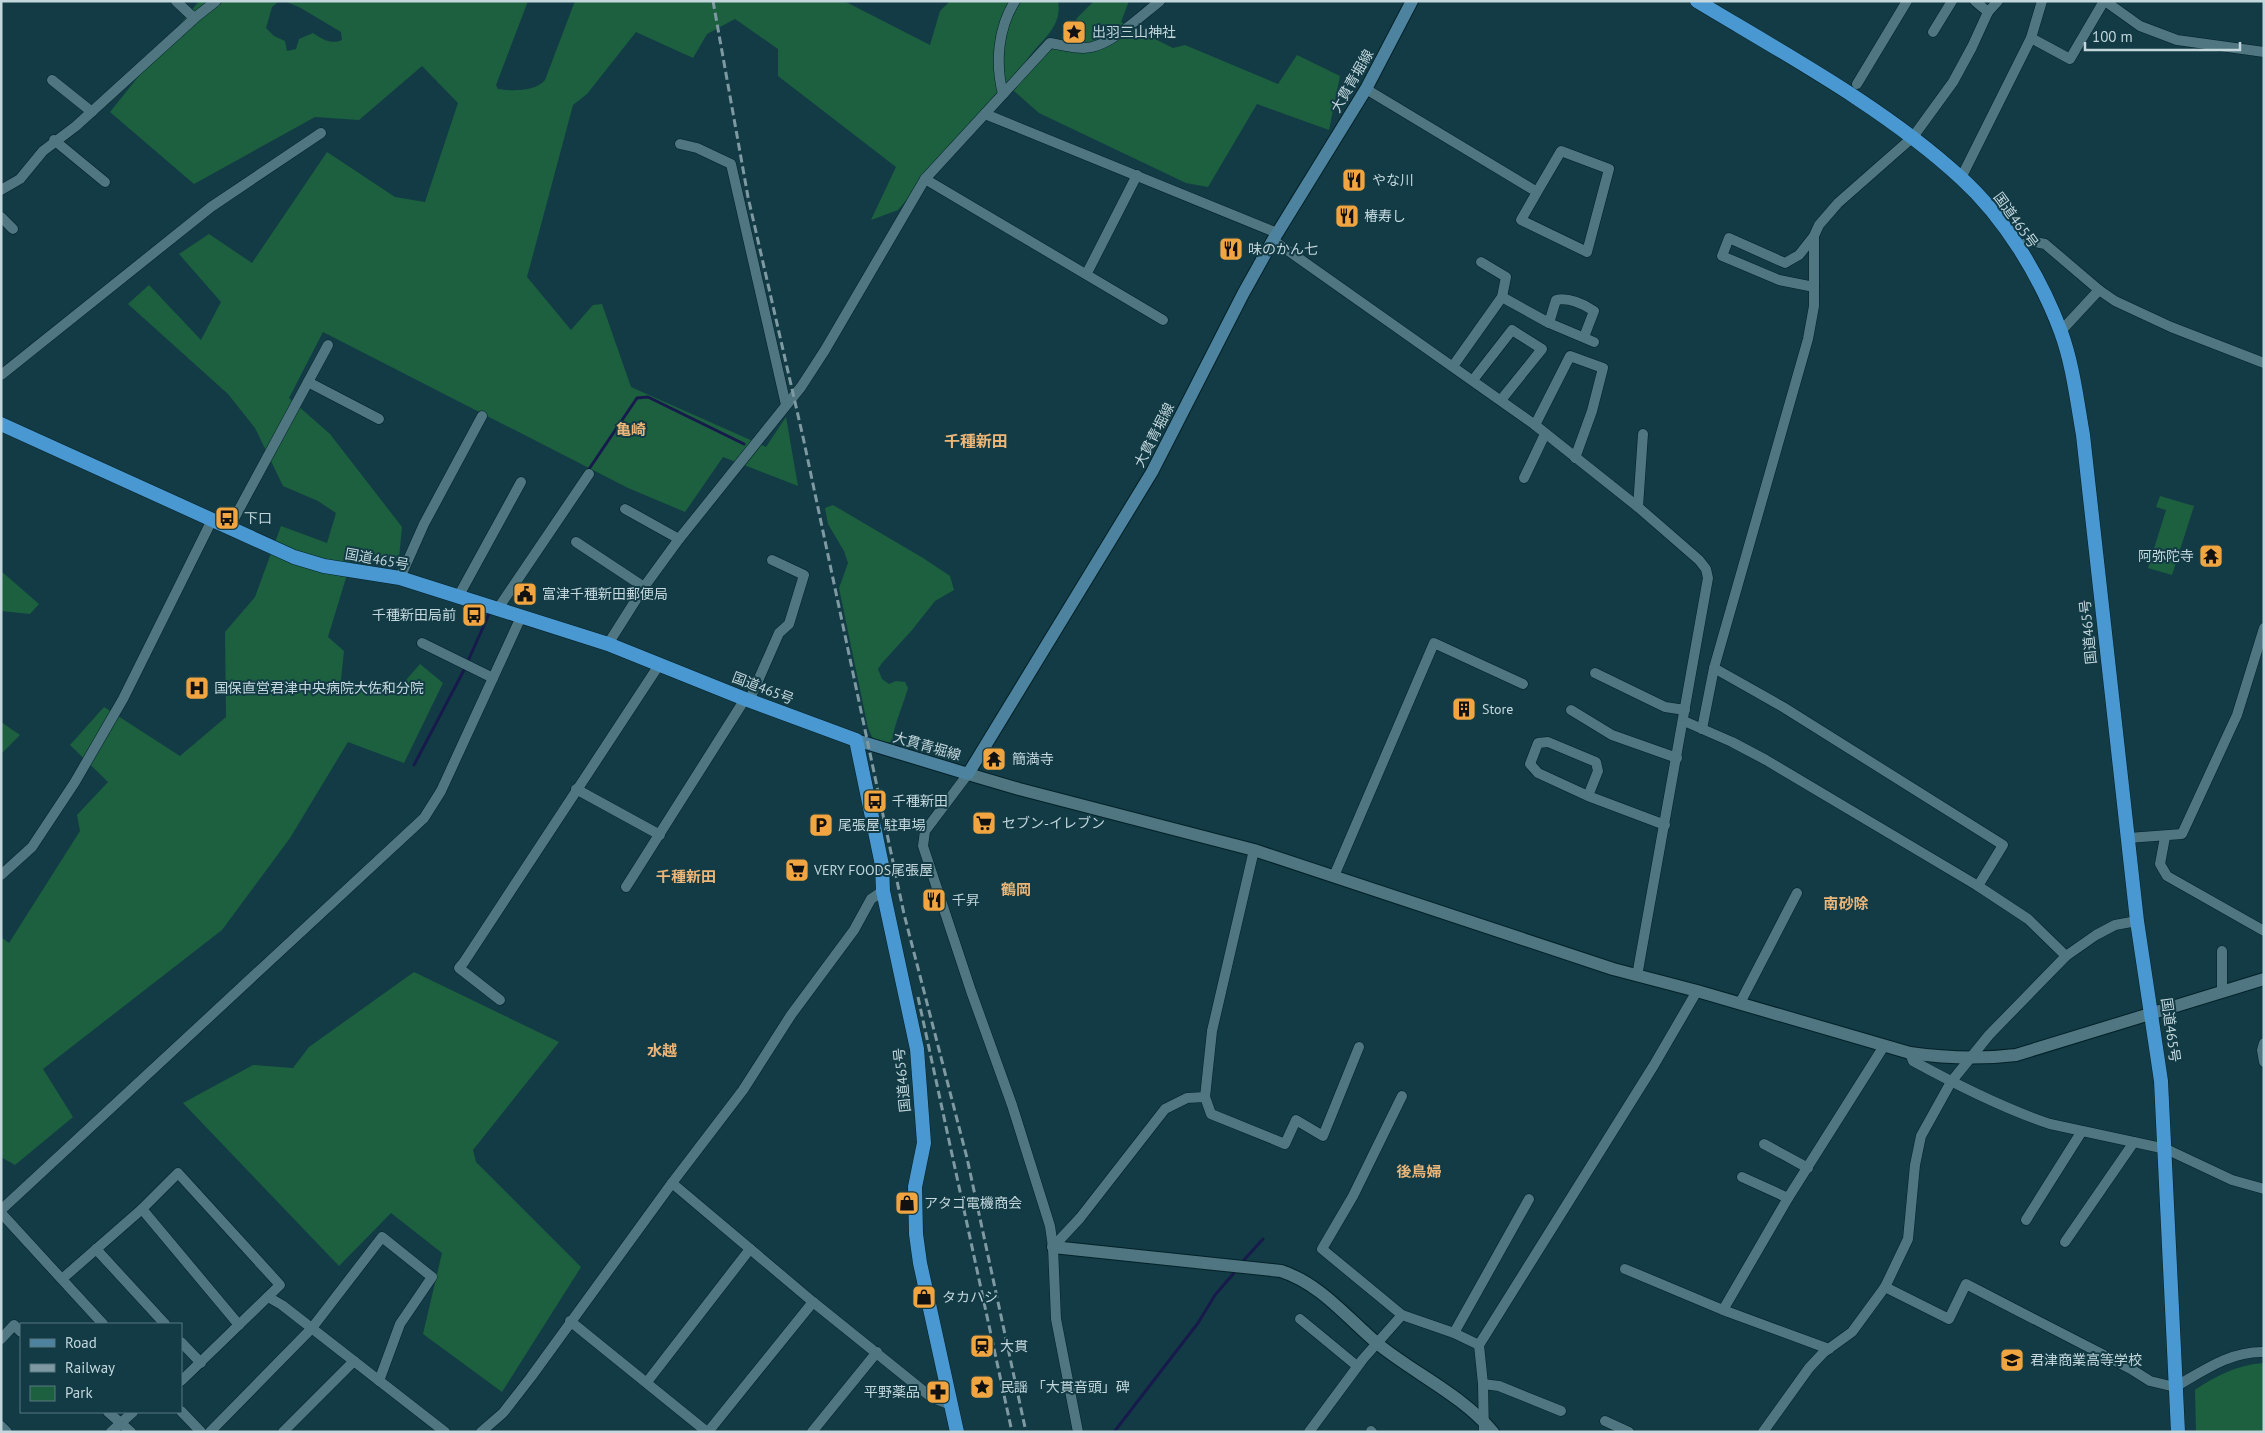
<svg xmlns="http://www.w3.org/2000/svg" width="2265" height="1433" viewBox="0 0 2265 1433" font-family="'PT Sans','Noto Sans JP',sans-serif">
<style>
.green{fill:#1c603f}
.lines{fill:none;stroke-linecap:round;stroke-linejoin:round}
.stream{stroke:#171b4c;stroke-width:3}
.minor-casing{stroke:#032128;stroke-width:11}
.tertiary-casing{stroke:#032128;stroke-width:14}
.secondary-casing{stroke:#032128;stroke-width:14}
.trunk-casing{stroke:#032128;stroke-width:15}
.minor{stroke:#4f7681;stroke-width:10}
.tertiary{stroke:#4f7681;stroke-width:12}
.secondary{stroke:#4d839f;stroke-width:12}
.trunk{stroke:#4a98d1;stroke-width:14}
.rail{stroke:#7e99a1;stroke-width:3;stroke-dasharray:8 4;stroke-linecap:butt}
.labels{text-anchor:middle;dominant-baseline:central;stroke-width:4;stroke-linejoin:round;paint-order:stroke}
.poi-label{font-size:14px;fill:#c3d7dd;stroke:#133b45;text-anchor:start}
.street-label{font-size:14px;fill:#c3d7dd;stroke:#133b45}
.neighbourhood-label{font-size:15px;font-weight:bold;fill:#ebb678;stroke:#133b45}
.quarter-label{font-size:16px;font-weight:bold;fill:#ebb678;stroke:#133b45}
</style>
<rect width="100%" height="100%" fill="#133b45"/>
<g class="green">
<path d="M199 1H279L272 7 266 28 274 36 285 41 287 51 296 49 299 39 313 33C322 39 331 45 342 40L341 32 299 7 284 1H528L496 85 498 89C512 91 535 92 545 80L575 1H844L930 45 940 11 950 1H1058C1064 31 1033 44 1023 67L1027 70 1035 67 1049 47 1071 42 1065 39V33L1072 29 1077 18 1094 1H1129L1121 22 1173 48 1185 45 1278 84 1297 55 1340 76 1329 130 1257 104 1208 187 1186 183 1039 113 1005 83 898 210 871 220 896 167 778 76V49L735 19 707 34 693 58 636 32 587 94 573 105 527 277 571 330 593 305 602 304 631 387 766 447 786 417 798 486 723 457 685 512 628 488 323 332 289 398 330 434 402 527 399 558H352L328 637 344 651 341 680 393 695 420 664 443 683 404 763 348 742 290 838 222 930 43 1069 73 1117 15 1165 1 1157V937L9 943 80 831 77 815 108 782 70 745 104 707 180 756 226 717 225 632 255 597 281 526 327 543 336 513 318 501 283 486 255 428 228 394 128 304 149 285 201 340 221 302 179 254 209 234 252 263 327 152 395 197 425 202 458 103 422 66 359 120 315 117 194 184 110 112Z"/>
<path d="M2160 496 2194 506 2172 575 2148 568 2166 510 2156 507Z"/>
<path d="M833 505 923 558 950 576 954 590 935 601 912 630 882 663 878 669 882 679 889 684 896 681 905 682 908 688C903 706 894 724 892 742L883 743 873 739 868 728 839 588 848 563 844 551 828 524 825 508Z"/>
<path d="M1 571 39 604 30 614 1 611Z"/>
<path d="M1 722 20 735 1 754Z"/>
<path d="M414 972 559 1042 473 1150 476 1162 581 1267 502 1392 423 1334 442 1253 391 1213 339 1266 183 1103 253 1065 293 1068 309 1047Z"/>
<path d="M2264 1363V1432H2196L2195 1390C2217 1375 2237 1365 2264 1363Z"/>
</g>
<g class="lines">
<g class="stream">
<path d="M587 472 637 398 648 397 744 444"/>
<path d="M414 765 463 672 489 614"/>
<path d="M1244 1260 1263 1239"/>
<path d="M1114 1432 1198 1323 1215 1295 1234 1273"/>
</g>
<g class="minor-casing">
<g id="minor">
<path d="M176 1 194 18"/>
<path d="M1975 1 1988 12"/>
<path d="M2105 1 2140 26 2177 40 2264 52"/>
<path d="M1933 32 1952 1"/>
<path d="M2031 38 2070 59 2104 1"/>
<path d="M52 80 92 112"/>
<path d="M1857 84 1907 1"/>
<path d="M1366 89 1537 192 1521 220 1587 252 1609 169 1561 151 1537 192"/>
<path d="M1003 94C995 63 998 28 1015 1"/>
<path d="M985 114 1277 233"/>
<path d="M54 140 105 182"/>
<path d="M680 144 697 148 731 164 786 405"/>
<path d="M1961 178 2031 38 2042 1"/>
<path d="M925 179 1163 320"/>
<path d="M1 190 20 179 43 151 76 126 197 16 216 1"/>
<path d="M1 217 13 229"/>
<path d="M1814 236 1799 255 1785 263 1729 238 1722 256 1779 280 1814 287"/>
<path d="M1273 240 1535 425 1638 507 1699 560 1706 569 1708 578 1637 976"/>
<path d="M2018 247 2030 241 2045 244 2099 290 2115 301 2171 327 2264 363"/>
<path d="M1087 273 1137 175"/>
<path d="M1502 297 1549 323 1594 342"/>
<path d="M1549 323 1556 300C1568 297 1584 304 1594 311L1584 337"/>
<path d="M2061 331 2099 290"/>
<path d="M1453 366 1502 297 1506 277 1481 262"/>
<path d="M1 375 211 207 321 133"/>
<path d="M1473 380 1512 330 1542 349 1501 400"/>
<path d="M308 382 379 419"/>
<path d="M1535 425 1570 356 1603 368 1592 411 1575 458"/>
<path d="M1524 478 1545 434"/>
<path d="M1638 507 1643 434"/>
<path d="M625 509 679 539"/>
<path d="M229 528 328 345"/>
<path d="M576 542 644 587"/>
<path d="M400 578 424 524 482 416"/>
<path d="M458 597 521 482"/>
<path d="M497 610 589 474"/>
<path d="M422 643 493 678"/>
<path d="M608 644 644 587 679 539 801 387 825 350 925 179 1050 43C1063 45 1080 50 1092 47 1114 42 1142 15 1160 1"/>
<path d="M1714 668 1783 707 2003 845 1978 886"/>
<path d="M1595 673 1665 707 1685 710"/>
<path d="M749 701 779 633 789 624 804 575 772 560"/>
<path d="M1571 710 1612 735 1677 758"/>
<path d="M1684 721 1732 742 1766 760 1978 886 2028 919 2066 956"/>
<path d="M1702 729 1714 668 1808 339 1814 306V236L1819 225 1838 203 1913 137 1953 82 1972 47 1988 12 1998 1"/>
<path d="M968 774 925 831 923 846 971 991 1012 1105 1050 1226 1053 1247 1056 1319 1078 1432"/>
<path d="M576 789 660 835"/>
<path d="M1588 796 1598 771 1596 762 1548 742 1538 743 1530 764 1538 773 1588 796 1665 825"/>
<path d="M2165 837 2160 864 2167 876 2264 931"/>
<path d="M2128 838 2182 834 2237 715 2264 628"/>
<path d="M1254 850 1212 1031 1205 1097 1211 1114 1285 1144 1296 1120 1323 1136 1359 1047"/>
<path d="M1 875 32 847 75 782 123 699 212 520"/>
<path d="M1334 876 1434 643 1523 684"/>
<path d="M626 887 745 699"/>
<path d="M2222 992V951"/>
<path d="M500 1000 459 968 464 962 659 665"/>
<path d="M1740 1003 1797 893"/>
<path d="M2264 1043 2262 1050 2264 1062"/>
<path d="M1910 1053 1913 1061C1957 1085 2002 1108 2050 1124L2166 1149 2232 1180 2264 1189"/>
<path d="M1402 1096 1353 1196 1322 1249 1402 1315 1454 1333 1479 1345"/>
<path d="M1764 1144 1808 1168"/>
<path d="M1742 1177 1788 1198"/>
<path d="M672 1183 813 1302 931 1397 951 1405"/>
<path d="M142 1209 239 1325"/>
<path d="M1 1210 424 818 441 791 521 617"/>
<path d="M1 1213 103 1324"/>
<path d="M2026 1220 2082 1131"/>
<path d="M2065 1242 2134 1142"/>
<path d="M1053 1247 1080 1218 1165 1109 1187 1098 1205 1097"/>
<path d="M96 1249 165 1324"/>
<path d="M1625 1269 1723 1310 1829 1349"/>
<path d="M62 1279 142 1209 178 1173 280 1285 181 1381"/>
<path d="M1885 1287 1949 1319 1966 1284 2131 1369 2150 1381 2175 1387C2203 1371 2230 1351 2264 1352"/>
<path d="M268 1297 282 1305 445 1432"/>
<path d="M1723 1310 1788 1198 1884 1046"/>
<path d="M1300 1319 1357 1366"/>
<path d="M570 1321 707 1432"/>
<path d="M1454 1333 1529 1199"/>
<path d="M1 1339 14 1325 21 1332"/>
<path d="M181 1342 201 1363"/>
<path d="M647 1382 750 1249"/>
<path d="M1483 1384 1499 1386 1561 1411"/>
<path d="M181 1411 201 1432"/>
<path d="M108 1412 131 1432"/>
<path d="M1605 1421 1629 1432"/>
<path d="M1 1426 7 1432"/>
<path d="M1371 1431 1372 1432"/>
<path d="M111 1432 133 1412"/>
<path d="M210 1432 312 1328 382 1237 432 1277 400 1324 379 1381"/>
<path d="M283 1432 354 1361"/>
<path d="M481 1432 503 1413 531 1377 672 1183 743 1090 791 1015 854 930 871 899 883 891"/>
<path d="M708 1432 813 1302"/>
<path d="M812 1432 877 1352"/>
<path d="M1309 1432 1363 1359 1402 1315"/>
<path d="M1484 1432 1483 1384 1479 1345 1654 1065 1697 991"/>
<path d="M1763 1432 1809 1368 1823 1353 1852 1332 1885 1287 1908 1239 1915 1165 1921 1136 1951 1082 1989 1035 2066 956 2096 935 2115 925 2137 921"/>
</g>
</g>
<g class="tertiary-casing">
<g id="tertiary">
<path d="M968 774 1019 789 1254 850 1613 969 1697 991 1910 1053C1945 1058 1982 1059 2016 1055L2264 979"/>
<path d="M1053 1247 1281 1271C1321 1284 1347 1318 1378 1344 1415 1374 1462 1395 1493 1432"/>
</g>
</g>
<g class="secondary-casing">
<path id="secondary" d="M856 740 968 774 1152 472 1243 294 1273 240 1366 89 1412 1"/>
</g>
<g class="trunk-casing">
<g id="trunk">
<path d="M1697 1C1785 54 1885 108 1961 178 2005 218 2040 276 2061 332 2073 365 2077 401 2083 435L2137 921 2161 1081 2178 1432"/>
<path d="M1 424 294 557 324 566 400 578 608 644 745 699 856 740 882 865 883 891 917 1049 924 1143 915 1187 916 1234 920 1263 957 1432"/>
</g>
</g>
<use href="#minor" class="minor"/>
<use href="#tertiary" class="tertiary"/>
<use href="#secondary" class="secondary"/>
<use href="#trunk" class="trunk"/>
<g class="rail">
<path d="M713 1 748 197 803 437 904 914 967 1158 1026 1432"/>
<path d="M918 997 1012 1432"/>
</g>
</g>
<defs>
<g id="sight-square" transform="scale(1.25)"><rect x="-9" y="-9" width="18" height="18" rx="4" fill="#f1a540" stroke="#133b45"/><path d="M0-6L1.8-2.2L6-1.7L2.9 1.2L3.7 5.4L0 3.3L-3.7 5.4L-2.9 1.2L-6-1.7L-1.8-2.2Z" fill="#111"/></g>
<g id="restaurant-square" transform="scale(1.25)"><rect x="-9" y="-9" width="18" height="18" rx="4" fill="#f1a540" stroke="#133b45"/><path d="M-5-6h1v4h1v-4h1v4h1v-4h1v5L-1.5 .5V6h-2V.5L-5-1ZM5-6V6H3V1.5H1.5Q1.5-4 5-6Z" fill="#111"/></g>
<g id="bus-square" transform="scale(1.25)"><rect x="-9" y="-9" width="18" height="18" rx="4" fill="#f1a540" stroke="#133b45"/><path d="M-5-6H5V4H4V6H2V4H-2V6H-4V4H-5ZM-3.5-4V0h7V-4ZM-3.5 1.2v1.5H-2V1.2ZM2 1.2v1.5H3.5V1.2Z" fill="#111"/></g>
<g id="temple-square" transform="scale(1.25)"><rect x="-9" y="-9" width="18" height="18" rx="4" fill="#f1a540" stroke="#133b45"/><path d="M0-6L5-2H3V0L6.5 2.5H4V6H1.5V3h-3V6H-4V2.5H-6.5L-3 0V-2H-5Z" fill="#111"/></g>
<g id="civic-square" transform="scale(1.25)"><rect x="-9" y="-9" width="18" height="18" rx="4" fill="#f1a540" stroke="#133b45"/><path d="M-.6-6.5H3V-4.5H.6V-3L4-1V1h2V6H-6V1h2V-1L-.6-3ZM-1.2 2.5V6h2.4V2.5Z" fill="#111"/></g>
<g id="hospital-square" transform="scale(1.25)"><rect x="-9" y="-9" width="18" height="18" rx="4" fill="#f1a540" stroke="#133b45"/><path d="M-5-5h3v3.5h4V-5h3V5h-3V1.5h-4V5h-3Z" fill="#111"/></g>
<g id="building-square" transform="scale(1.25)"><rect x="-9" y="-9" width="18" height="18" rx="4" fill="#f1a540" stroke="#133b45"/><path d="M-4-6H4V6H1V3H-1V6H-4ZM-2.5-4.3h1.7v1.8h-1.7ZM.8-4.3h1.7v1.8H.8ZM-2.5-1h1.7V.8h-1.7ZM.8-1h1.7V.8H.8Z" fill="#111"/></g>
<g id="supermarket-square" transform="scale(1.25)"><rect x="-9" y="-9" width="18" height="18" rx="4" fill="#f1a540" stroke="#133b45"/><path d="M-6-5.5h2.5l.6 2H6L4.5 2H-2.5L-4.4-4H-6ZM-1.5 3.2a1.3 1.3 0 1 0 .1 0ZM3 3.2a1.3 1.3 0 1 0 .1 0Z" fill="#111"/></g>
<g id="parking-square" transform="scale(1.25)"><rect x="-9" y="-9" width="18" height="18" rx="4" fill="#f1a540" stroke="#133b45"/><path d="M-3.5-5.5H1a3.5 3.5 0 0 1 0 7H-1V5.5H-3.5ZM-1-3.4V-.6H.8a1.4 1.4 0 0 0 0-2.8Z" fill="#111"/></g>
<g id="shop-square" transform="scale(1.25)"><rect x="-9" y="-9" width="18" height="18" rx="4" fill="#f1a540" stroke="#133b45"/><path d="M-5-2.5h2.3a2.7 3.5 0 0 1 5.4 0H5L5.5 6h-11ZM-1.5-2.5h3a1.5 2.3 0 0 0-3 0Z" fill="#111"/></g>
<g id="station-square" transform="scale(1.25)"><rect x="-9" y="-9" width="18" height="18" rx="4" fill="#f1a540" stroke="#133b45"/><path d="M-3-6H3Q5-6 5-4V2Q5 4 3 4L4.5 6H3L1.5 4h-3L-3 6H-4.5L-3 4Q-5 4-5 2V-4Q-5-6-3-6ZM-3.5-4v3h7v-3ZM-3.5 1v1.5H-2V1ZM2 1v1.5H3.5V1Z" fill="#111"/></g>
<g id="university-square" transform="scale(1.25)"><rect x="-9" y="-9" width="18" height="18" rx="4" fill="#f1a540" stroke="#133b45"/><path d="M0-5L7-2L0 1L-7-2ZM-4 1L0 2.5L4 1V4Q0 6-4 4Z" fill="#111"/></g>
<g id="pharmacy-square" transform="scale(1.25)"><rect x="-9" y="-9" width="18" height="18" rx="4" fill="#f1a540" stroke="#133b45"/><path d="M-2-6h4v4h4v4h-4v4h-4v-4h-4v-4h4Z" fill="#111"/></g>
</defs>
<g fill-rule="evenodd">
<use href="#sight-square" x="1074" y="32"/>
<use href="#restaurant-square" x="1354" y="180"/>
<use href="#restaurant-square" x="1347" y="216"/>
<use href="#restaurant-square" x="1231" y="249"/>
<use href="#bus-square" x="227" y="518"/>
<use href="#temple-square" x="2211" y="556"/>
<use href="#civic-square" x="525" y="594"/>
<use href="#bus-square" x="474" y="615"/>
<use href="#hospital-square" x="197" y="688"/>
<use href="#building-square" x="1464" y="709"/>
<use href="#temple-square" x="994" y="759"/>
<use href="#bus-square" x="875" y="801"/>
<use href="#supermarket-square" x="984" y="823"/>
<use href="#parking-square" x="821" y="825"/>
<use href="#supermarket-square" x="797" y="870"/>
<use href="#restaurant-square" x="934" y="900"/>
<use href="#shop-square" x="907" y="1203"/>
<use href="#shop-square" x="924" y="1297"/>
<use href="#station-square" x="982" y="1346"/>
<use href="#university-square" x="2012" y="1360"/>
<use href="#sight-square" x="982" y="1387"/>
<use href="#pharmacy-square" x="938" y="1392"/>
</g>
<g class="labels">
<g class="poi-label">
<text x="1092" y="32">出羽三山神社</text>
<text x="1372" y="180">やな川</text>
<text x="1364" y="216">椿寿し</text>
<text x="1248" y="249">味のかん七</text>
<text x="244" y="518">下口</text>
<text x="2194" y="556" text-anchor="end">阿弥陀寺</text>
<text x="542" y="594">富津千種新田郵便局</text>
<text x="456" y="615" text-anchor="end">千種新田局前</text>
<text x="214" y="688">国保直営君津中央病院大佐和分院</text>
<text x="1482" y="709">Store</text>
<text x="1012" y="759">簡満寺</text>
<text x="892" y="801">千種新田</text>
<text x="1002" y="823">セブン-イレブン</text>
<text x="838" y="825">尾張屋 駐車場</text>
<text x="814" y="870">VERY FOODS尾張屋</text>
<text x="952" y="900">千昇</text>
<text x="924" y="1203">アタゴ電機商会</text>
<text x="942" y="1297">タカハシ</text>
<text x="1000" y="1346">大貫</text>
<text x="2030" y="1360">君津商業高等学校</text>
<text x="1000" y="1387">民謡 「大貫音頭」碑</text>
<text x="920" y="1392" text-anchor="end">平野薬品</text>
</g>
<g class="street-label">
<text transform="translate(1352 81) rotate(-60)">大貫青堀線</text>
<text transform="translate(2016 220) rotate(54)">国道465号</text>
<text transform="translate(1154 435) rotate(-63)">大貫青堀線</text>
<text transform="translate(377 559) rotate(10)">国道465号</text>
<text transform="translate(2088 632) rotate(-96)">国道465号</text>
<text transform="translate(763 688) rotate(21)">国道465号</text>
<text transform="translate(927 746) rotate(16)">大貫青堀線</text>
<text transform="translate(2171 1030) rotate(82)">国道465号</text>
<text transform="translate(902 1080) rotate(-96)">国道465号</text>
</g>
<g class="neighbourhood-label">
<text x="631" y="429">亀崎</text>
<text x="686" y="876">千種新田</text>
<text x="1016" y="889">鶴岡</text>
<text x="1846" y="903">南砂除</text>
<text x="662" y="1050">水越</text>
<text x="1419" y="1171">後鳥婦</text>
</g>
<g class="quarter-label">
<text x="976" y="441">千種新田</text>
</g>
</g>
<rect width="2265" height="1433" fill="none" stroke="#c3d7dd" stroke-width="5"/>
<rect x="20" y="1323" width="162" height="90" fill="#133b45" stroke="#597982"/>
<rect x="30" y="1339" width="25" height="8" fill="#4d839f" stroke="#597982"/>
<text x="65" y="1348" font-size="15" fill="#c3d7dd">Road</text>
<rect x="30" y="1364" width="25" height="8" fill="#7e99a1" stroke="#597982"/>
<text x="65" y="1373" font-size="15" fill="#c3d7dd">Railway</text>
<rect x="30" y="1386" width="25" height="15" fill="#1c603f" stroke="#597982"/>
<text x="65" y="1398" font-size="15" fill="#c3d7dd">Park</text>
<path d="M2085 42v8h155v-8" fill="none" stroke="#c3d7dd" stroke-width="2.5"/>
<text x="2092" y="42" font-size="15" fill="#c3d7dd" stroke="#133b45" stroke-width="4" paint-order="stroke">100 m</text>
</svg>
